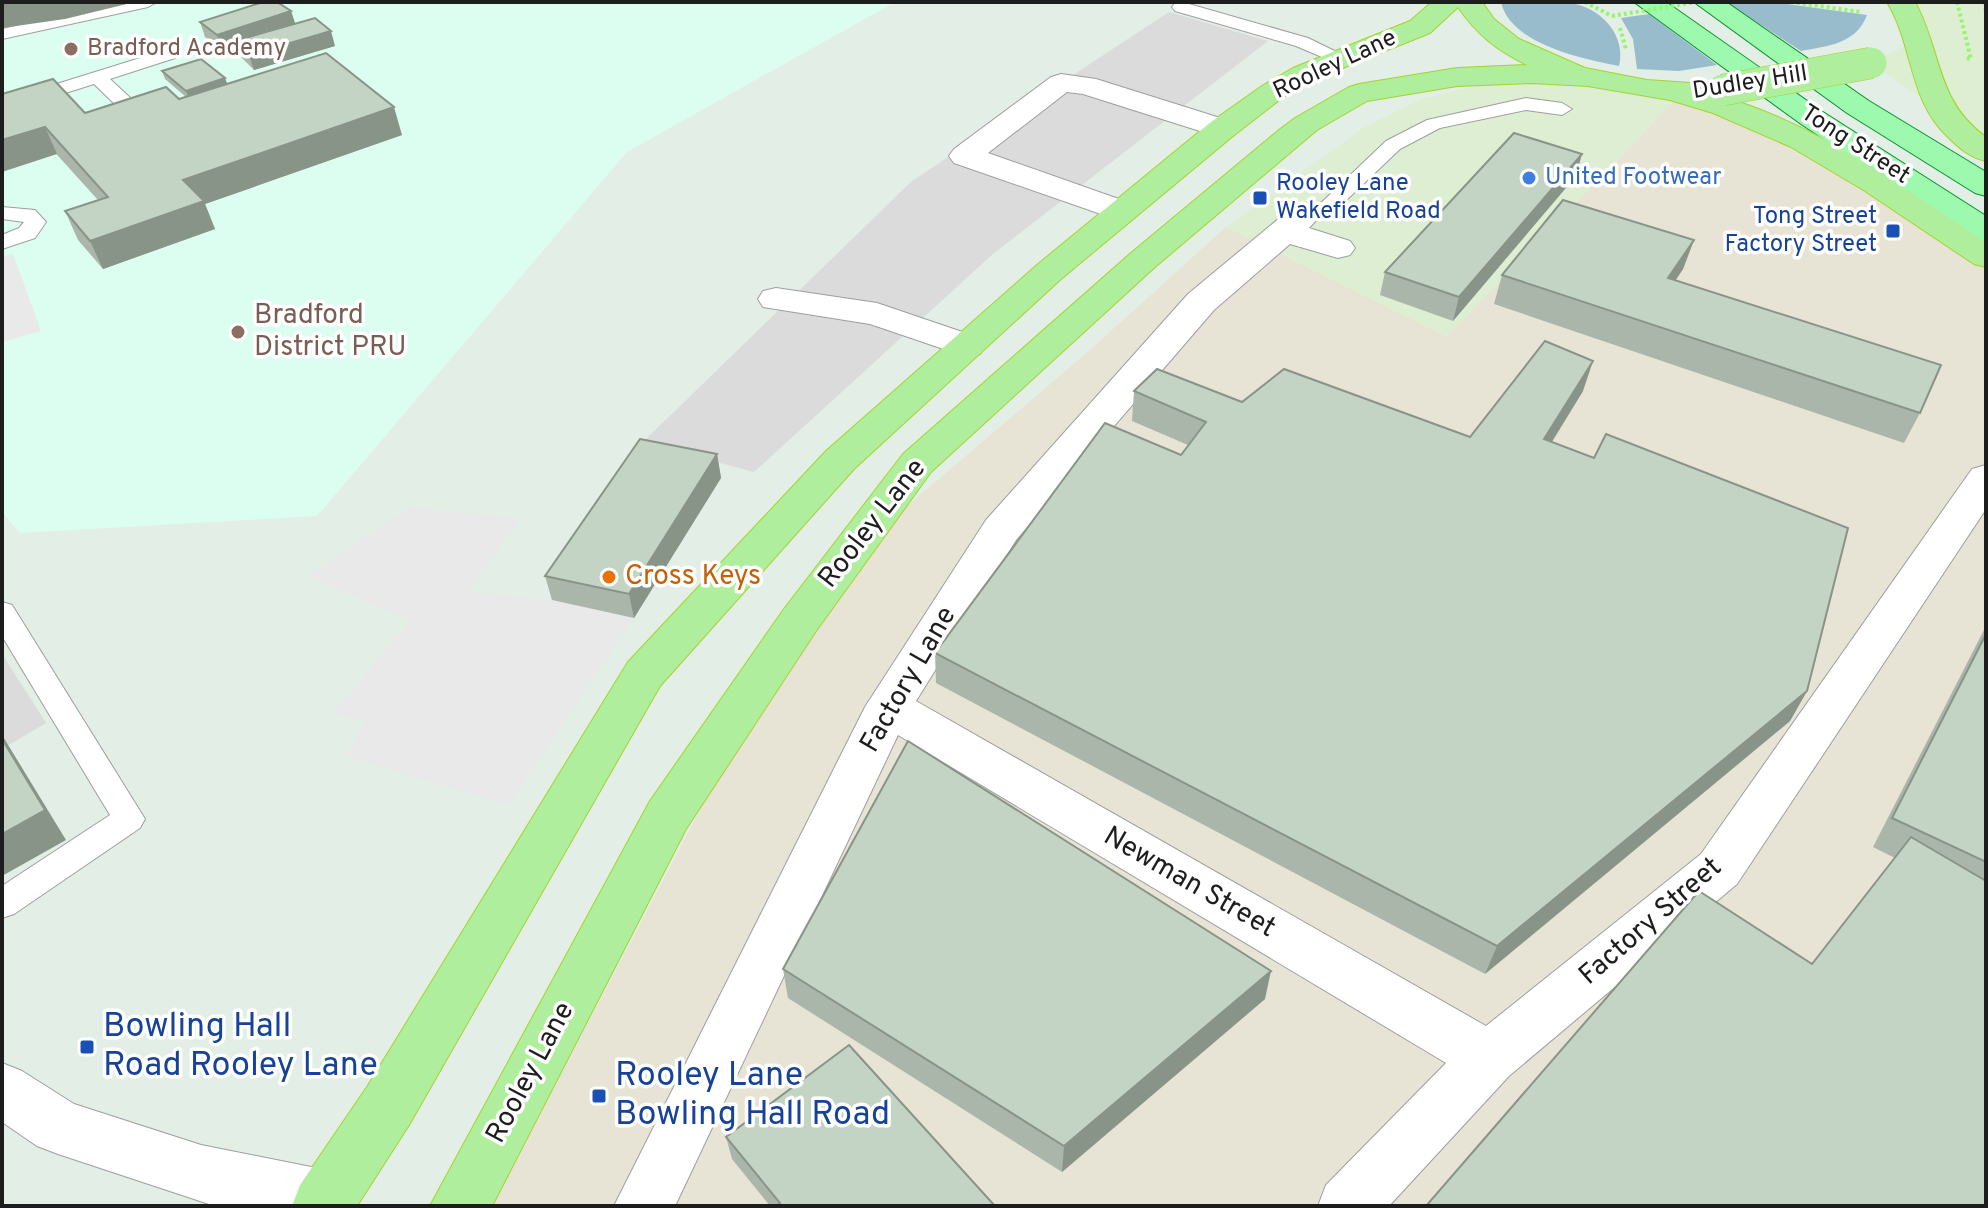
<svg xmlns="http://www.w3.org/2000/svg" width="1988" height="1208" viewBox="0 0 1988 1208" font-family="Overpass,sans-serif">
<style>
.residential{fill:#dadbda}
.commercial{fill:#ddeed2}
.industrial{fill:#e7e3d5}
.education{fill:#dcfef0}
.forest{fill:#99bccc}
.parking{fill:#e9e9e9}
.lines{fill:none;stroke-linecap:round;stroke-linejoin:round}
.service-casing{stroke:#9e9e9e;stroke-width:2}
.minor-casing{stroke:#9e9e9e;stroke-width:2}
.tertiary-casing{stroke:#9e9e9e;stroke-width:2}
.primary-casing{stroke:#05912b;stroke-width:2}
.trunk-casing{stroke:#a7d329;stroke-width:2}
.path{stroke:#95f56d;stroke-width:4;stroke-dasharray:3 3;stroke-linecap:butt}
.service{fill:#fff;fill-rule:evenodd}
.minor{fill:#fff;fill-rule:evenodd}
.tertiary{fill:#fff;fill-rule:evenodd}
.primary{fill:#9df9ad;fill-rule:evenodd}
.trunk{fill:#aeee9d;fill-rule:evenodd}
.trunk-bridge-casing{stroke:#a7d329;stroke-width:32;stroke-linecap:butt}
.path-bridge{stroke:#95f56d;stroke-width:4;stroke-dasharray:3 3;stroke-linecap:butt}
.trunk-bridge{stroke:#aeee9d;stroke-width:31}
.wall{fill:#a9b6a9}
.shaded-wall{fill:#899489}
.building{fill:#c4d4c4;stroke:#899489;stroke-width:2}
.education-dot{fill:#8d6e63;stroke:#fff;stroke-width:3}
.shop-dot{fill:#3f7fe0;stroke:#fff;stroke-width:3}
.transit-dot{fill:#1a4fb4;stroke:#fff;stroke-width:3}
.food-dot{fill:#e8710a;stroke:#fff;stroke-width:3}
.labels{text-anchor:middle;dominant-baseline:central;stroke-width:7;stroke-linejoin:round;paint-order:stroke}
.far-education-label{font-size:24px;fill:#785e54;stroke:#fff;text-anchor:start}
.far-street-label{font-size:24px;fill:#1d1d1d;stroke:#fff}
.far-shop-label{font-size:24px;fill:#366cbe;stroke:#fff;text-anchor:start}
.far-transit-label{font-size:24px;fill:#164399;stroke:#fff;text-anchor:start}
.education-label{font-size:28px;fill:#785e54;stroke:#fff;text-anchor:start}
.street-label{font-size:28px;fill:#1d1d1d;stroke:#fff}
.food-label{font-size:28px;fill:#c56008;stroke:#fff;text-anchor:start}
.near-transit-label{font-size:34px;fill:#164399;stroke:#fff;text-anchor:start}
</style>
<rect width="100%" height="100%" fill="#e3eee6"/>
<g class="residential">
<path d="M1169 12 1268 41 994 253 754 472 643 442 912 181Z"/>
<path d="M2 654 46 723 2 749Z"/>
</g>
<g class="commercial">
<path d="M1905 2H1986V143L1871 63 1916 40Z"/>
<path d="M1553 67 1681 94 1447 337 1226 227 1366 126 1422 99Z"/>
</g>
<path class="industrial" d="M1681 94 1718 103 1986 257V1206H492L750 715 900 512 1089 351 1226 227 1447 337Z"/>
<path class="education" d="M2 2H895L627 152 317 516 20 533 2 512Z"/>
<g class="forest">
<path d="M1501 2C1522 2 1545 0 1565 2 1598 5 1627 33 1619 66 1583 59 1510 44 1501 2Z"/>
<path d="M1726 2H1773L1867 15C1856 44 1828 46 1801 51Z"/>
<path d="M1649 14 1717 65 1679 71 1637 69 1633 39 1621 18Z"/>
</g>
<g class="parking">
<path d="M13 254 41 331 2 342V257Z"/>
<path d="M410 507 520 519 468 592 552 600 634 618 508 805 346 756 366 721 333 714 410 621 309 576Z"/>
</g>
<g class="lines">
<g class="service-casing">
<g id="service">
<path d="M124 2H157L148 7 2 39V29Z"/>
<path d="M1182 2 1308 38 1351 59 1348 63H1336L1296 46 1175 11 1172 7 1175 3Z"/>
<path d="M169 49 175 50 178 54 175 58 110 79 139 106 142 110 139 114H125L94 84 2 113V101Z"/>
<path d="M1526 98 1562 103 1572 109 1562 115 1526 110 1440 128 1400 149 1336 210 1306 219 1295 213 1299 209 1322 202 1386 141 1427 120Z"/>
<path d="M2 207 35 210 46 222 35 238 2 249V235L19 228 24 222 2 219Z"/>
<path d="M2 602 12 605 145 819 140 828 14 914 2 918V886L110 815 2 636Z"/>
</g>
</g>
<g class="minor-casing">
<g id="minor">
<path d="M1061 74 1096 79 1233 122 1237 129 1233 136 1222 138 1083 94 1067 92 988 153 1133 204 1137 211 1133 218 1121 221 954 163 949 156 954 149 1051 77Z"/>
<path d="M1306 203 1318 206 1323 213 1309 228 1350 241 1355 248 1350 255 1338 258 1290 244 1214 310 1016 540 916 701 1486 1026 1701 854 1972 469 1986 465V509L1737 884 1509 1076 1389 1206H1318L1326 1185 1446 1063 898 735 675 1206H614L865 707 986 520 1188 294 1294 206Z"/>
<path d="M776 288 877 303 980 338 985 346 980 354 967 357 870 324 763 307 758 299 763 291Z"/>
</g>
</g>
<g class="tertiary-casing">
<path id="tertiary" d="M2 1063 22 1071 74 1104 201 1145 326 1170 347 1179 356 1200 354 1206H215L58 1154 37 1146 2 1122Z"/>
</g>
<g class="primary-casing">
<g id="primary">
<path d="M1634 2H1666L1823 112 1986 216V241L1974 238 1801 124Z"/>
<path d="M1694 2H1726L1869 101 1986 172V196L1975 193 1847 113Z"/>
</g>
</g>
<g class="trunk-casing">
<g id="trunk">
<path d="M1432 2H1482L1494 19 1519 39 1585 68 1647 80 1719 85 1724 91 1720 96C1818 124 1902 187 1986 242V267L1974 264 1865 191 1791 147 1713 113 1670 100 1588 86 1532 83 1457 86 1367 101 1317 130 1155 267 931 472 816 631 686 829 492 1206H430L650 801 784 609 903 454 1131 253 1279 130 1295 118 1349 87 1359 84 1457 68 1527 65C1497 50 1477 35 1458 7L1430 33 1313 80 1282 98 1233 136 1061 279 854 469 660 686 409 1125 357 1206H292L300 1185 367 1087 628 662 826 451 1037 265 1211 122 1262 86 1293 68 1410 21Z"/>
<path d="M1887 2H1915L1917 6C1942 55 1937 102 1986 137V161C1971 158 1960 149 1949 138 1908 101 1914 46 1887 2Z"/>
</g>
</g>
<g class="path">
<path d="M1585 2 1612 16"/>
<path d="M1791 2 1861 12"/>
<path d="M1957 2 1971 59 1966 58"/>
<path d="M1985 2 1986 14"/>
<path d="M1620 28 1626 49"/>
</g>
<use href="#service" class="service"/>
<use href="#minor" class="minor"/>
<use href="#tertiary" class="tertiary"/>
<use href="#primary" class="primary"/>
<use href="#trunk" class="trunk"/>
<g class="trunk-bridge-casing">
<path id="trunk-bridge" d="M1723 90 1871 63"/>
</g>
<path class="path-bridge" d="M1612 16 1697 2"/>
<use href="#trunk-bridge" class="trunk-bridge"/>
</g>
<g class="wall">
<path d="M291 11 295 24 335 46 254 70 240 56 236 45 222 50 205 37 200 22Z"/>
<path d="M162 71 225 78 227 84 402 135 205 204 215 229 103 269 78 240 65 211 98 200 2 94 85 113 179 99 186 97 165 79Z"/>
<path d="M1576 176 1453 321 1380 295 1385 272Z"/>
<path d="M1694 240 1683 269 1675 280 1920 413 1904 443 1494 304 1502 275Z"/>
<path d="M1134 391 1242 402 1470 437 1583 391 1552 442 1807 691 1790 721 1485 974 936 683 935 653 1181 455 1188 445 1132 421Z"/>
<path d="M717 454 721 478 634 618 552 600 545 576Z"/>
<path d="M1986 626V1206L1812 964 1895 858 1873 847Z"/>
<path d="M783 969 1265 999 1062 1172 788 998Z"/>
<path d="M726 1137 995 1206H770L732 1159Z"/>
</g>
<g class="shaded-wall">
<path d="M26 2H135L65 19 2 28V5Z"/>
<path d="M291 11 296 26 235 41 236 45 222 50 217 35Z"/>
<path d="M331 31 335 46 254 70 249 55Z"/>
<path d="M225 78 228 86 189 99 186 91Z"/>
<path d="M394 107 402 135 205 204 215 229 103 269 90 241 183 180Z"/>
<path d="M45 127 57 154 2 172V140Z"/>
<path d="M1582 154 1576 176 1453 321 1459 297Z"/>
<path d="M1694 240 1683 269 1658 307 1668 278Z"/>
<path d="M1593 361 1583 391 1535 469 1544 439Z"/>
<path d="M717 454 721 478 634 618 629 594Z"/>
<path d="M1807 691 1790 721 1485 974 1497 946Z"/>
<path d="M2 735 66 840 2 876Z"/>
<path d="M1271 971 1265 999 1062 1172 1064 1146Z"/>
</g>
<g class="building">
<path d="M2 2H26L2 5Z"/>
<path d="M263 2H277L291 11 217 35 200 22Z"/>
<path d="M315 18 331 31 249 55 235 41Z"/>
<path d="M326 53 394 107 183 180 204 201 90 241 65 211 108 197 45 127 2 140V94L53 79 85 113 166 87 179 99Z"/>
<path d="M201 59 225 78 186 91 162 71Z"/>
<path d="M1514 133 1582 154 1459 297 1385 272Z"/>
<path d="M1563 200 1694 240 1668 278 1941 365 1920 413 1502 275Z"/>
<path d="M1545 341 1593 361 1544 439 1594 458 1606 434 1848 528 1807 691 1497 946 935 653 1105 423 1181 455 1206 422 1134 391 1157 369 1242 402 1284 369 1470 437Z"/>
<path d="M640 439 717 454 629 594 545 576Z"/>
<path d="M1986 634V862L1892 818Z"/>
<path d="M2 739 45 810 2 834Z"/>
<path d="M908 741 1271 971 1064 1146 783 969Z"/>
<path d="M1911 837 1986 881V1206H1426L1699 891 1812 964Z"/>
<path d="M849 1045 995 1206H776L780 1203 726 1137Z"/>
</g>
<g class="education-dot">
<circle cx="71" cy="49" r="8"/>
<circle cx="238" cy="332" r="8"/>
</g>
<circle class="shop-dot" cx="1529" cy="178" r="8"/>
<g class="transit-dot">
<rect x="1252" y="190" width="16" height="16" rx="4"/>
<rect x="1885" y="223" width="16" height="16" rx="4"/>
<rect x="79" y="1039" width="16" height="16" rx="4"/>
<rect x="591" y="1088" width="16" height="16" rx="4"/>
</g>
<circle class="food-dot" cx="609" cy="577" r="8"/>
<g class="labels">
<g class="far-education-label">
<text x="87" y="49">Bradford Academy</text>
</g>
<g class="far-street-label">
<text transform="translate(1335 65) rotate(-25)">Rooley Lane</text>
<text transform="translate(1750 83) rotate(-9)">Dudley Hill</text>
<text transform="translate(1855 145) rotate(33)">Tong Street</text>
</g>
<g class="far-shop-label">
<text x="1545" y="178">United Footwear</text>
</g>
<g class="far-transit-label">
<text x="1276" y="184">Rooley Lane<tspan x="1276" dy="28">Wakefield Road</tspan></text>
<text x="1877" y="217" text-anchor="end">Tong Street<tspan x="1877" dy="28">Factory Street</tspan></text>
</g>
<g class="education-label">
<text x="254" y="316">Bradford<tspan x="254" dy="32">District PRU</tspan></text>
</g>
<g class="street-label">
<text transform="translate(873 524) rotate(-52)">Rooley Lane</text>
<text transform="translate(909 680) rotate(-60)">Factory Lane</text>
<text transform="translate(1189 883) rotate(30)">Newman Street</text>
<text transform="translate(1651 922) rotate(-41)">Factory Street</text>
<text transform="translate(531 1073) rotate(-62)">Rooley Lane</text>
</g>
<g class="food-label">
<text x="625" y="577">Cross Keys</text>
</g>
<g class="near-transit-label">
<text x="103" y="1027">Bowling Hall<tspan x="103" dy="39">Road Rooley Lane</tspan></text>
<text x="615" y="1076">Rooley Lane<tspan x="615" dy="39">Bowling Hall Road</tspan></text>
</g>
</g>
<rect width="1988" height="1208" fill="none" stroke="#1d1d1d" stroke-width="8"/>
</svg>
